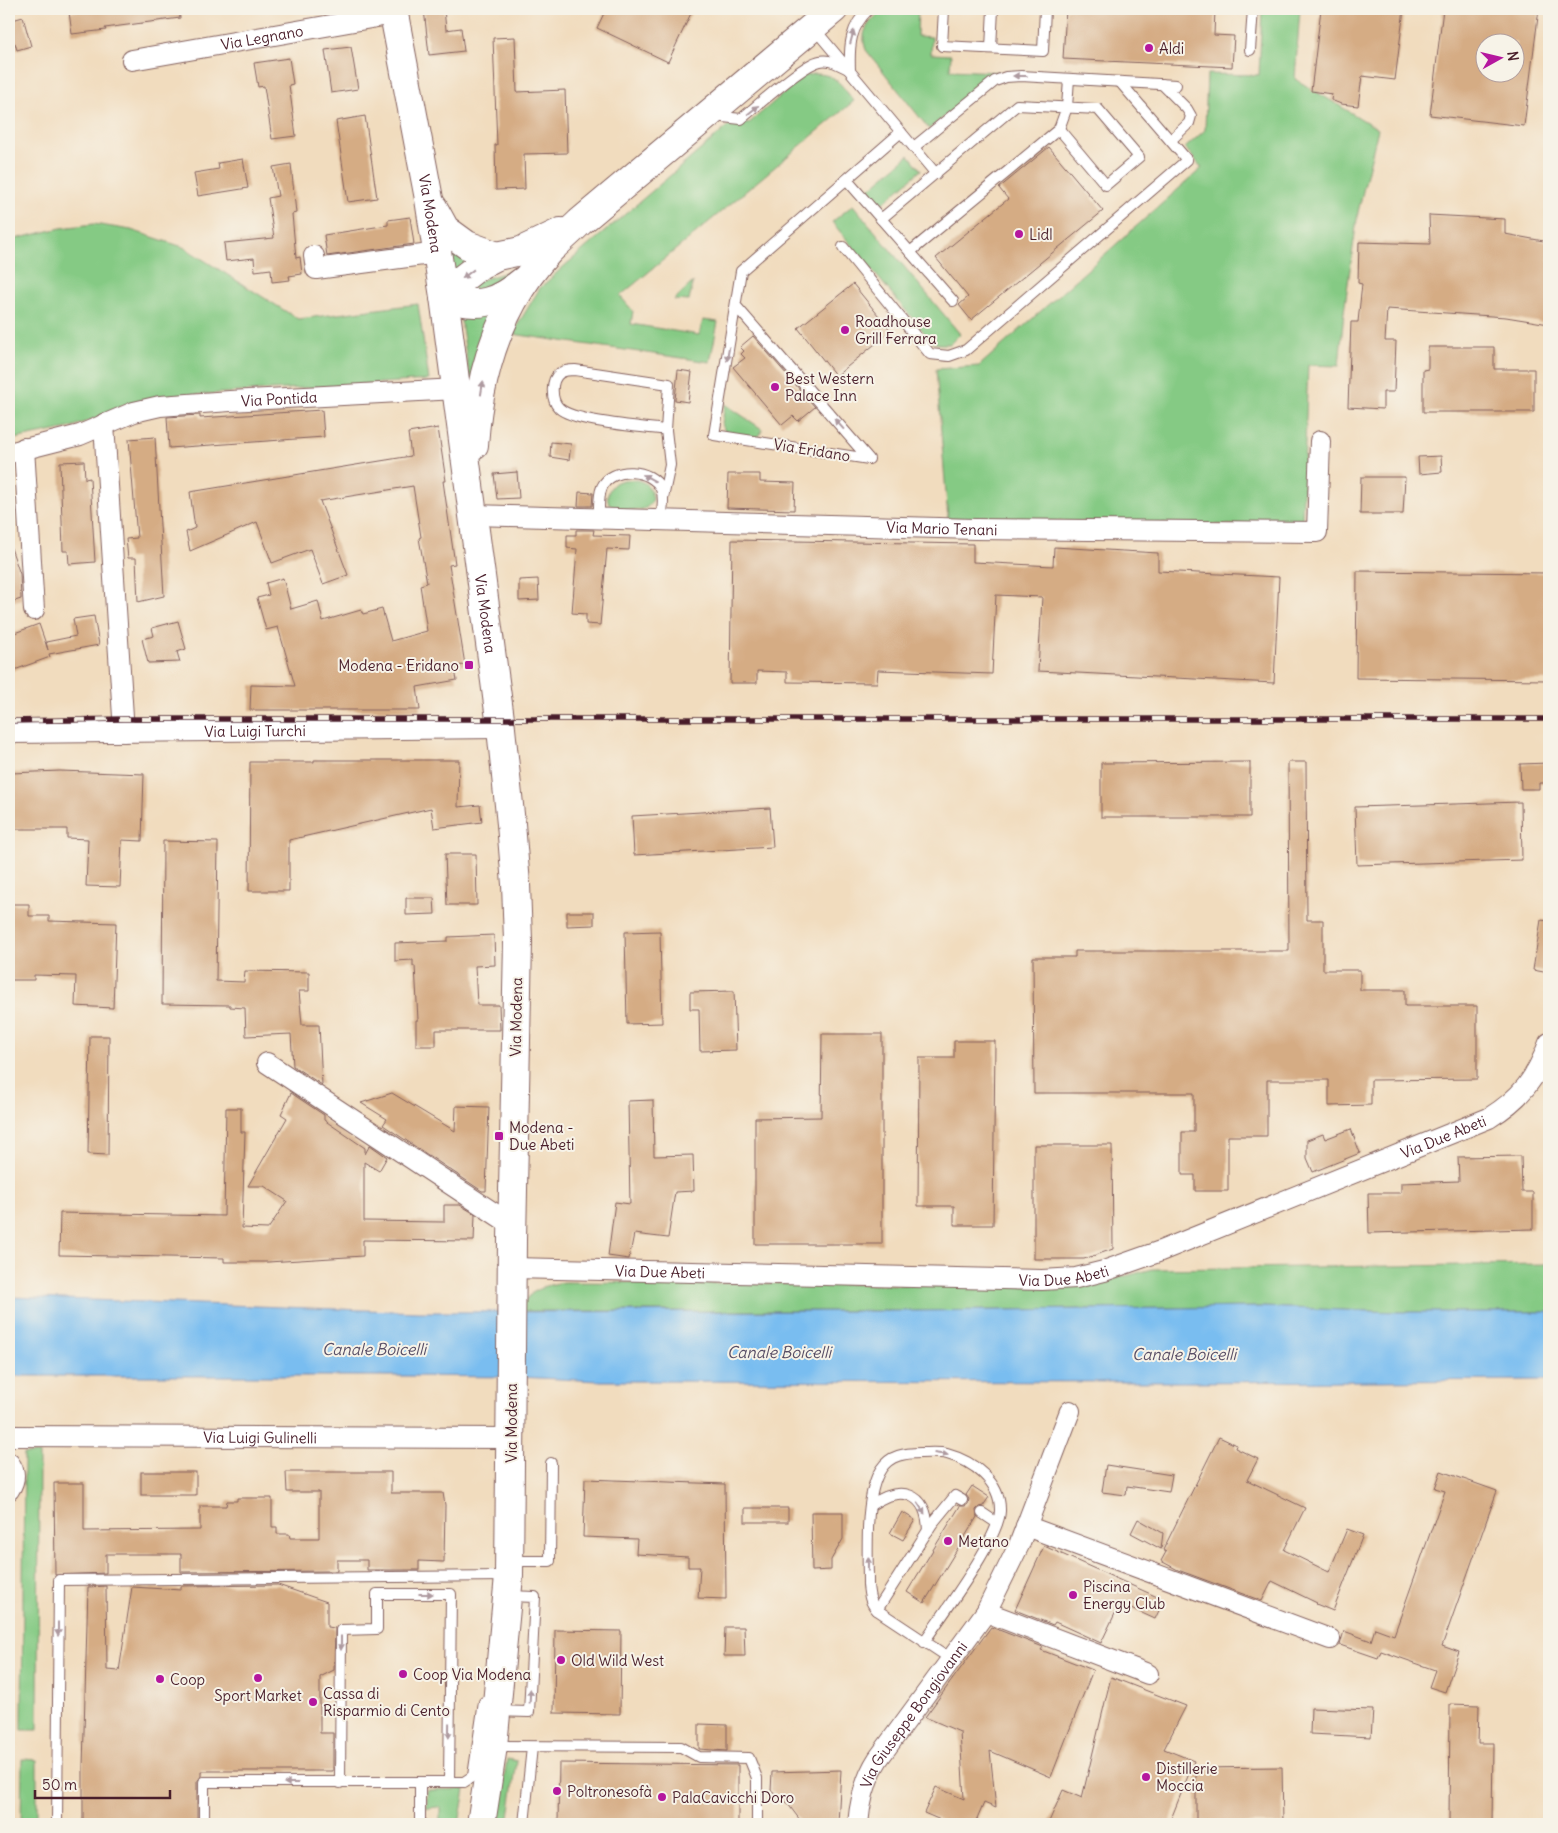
<svg xmlns="http://www.w3.org/2000/svg" width="1558" height="1833" viewBox="0 0 1558 1833" font-family="Delius,sans-serif">
<style>
.green{fill:#85ca84;stroke:#687458}
.water{fill:#79bdf0;stroke:#626e8e}
.building{fill:#d5ac84;fill-rule:evenodd}
.lines{fill:none;stroke-linecap:round;stroke-linejoin:round}
.service-casing{stroke:#84615e;stroke-width:12}
.minor-casing{stroke:#84615e;stroke-width:22}
.secondary-casing{stroke:#84615e;stroke-width:30}
.service{stroke:#fff;stroke-width:10}
.minor{stroke:#fff;stroke-width:20}
.secondary{stroke:#fff;stroke-width:28}
.rail-casing{stroke:#4a1f2b;stroke-width:5.5}
.rail{stroke:#f7f3e8;stroke-width:4;stroke-dasharray:11;stroke-linecap:butt}
.oneway{fill:#ae9aa0}
.poi-dot{fill:#b5179e;stroke:#f7f3e8;stroke-width:2}
.labels{text-anchor:middle;dominant-baseline:central;stroke-width:4;stroke-linejoin:round;paint-order:stroke}
.street-label{font-size:15px;fill:#4a1f2b;stroke:#f7f3e8}
.poi-label{font-size:15px;fill:#4a1f2b;stroke:#f7f3e8;text-anchor:start}
.water-label{font-size:16px;font-style:italic;fill:#584e66;stroke:#f7f3e8}
</style>
<rect width="100%" height="100%" fill="#f7f3e8"/>
<filter id="ink" filterUnits="userSpaceOnUse"><feTurbulence type="fractalNoise" baseFrequency=".02" numOctaves="2"/><feDisplacementMap in="SourceGraphic" scale="10" xChannelSelector="R" yChannelSelector="G"/><feConvolveMatrix kernelMatrix="1 2 1 2 8 2 1 2 1" color-interpolation-filters="sRGB"/></filter>
<filter id="wash" filterUnits="userSpaceOnUse"><feTurbulence type="fractalNoise" baseFrequency=".0096" numOctaves="4" result="noise"/><feDisplacementMap in="SourceGraphic" scale="20" xChannelSelector="R" yChannelSelector="G"/><feGaussianBlur stdDeviation="1.12" result="paint"/><feColorMatrix in="noise" values="0 0 0 0 0 0 0 0 0 0 0 0 0 0 0 0 0 1.4 0 .05"/><feComposite in="paint" operator="in"/></filter>
<g filter="url(#wash)">
<rect width="100%" height="100%" fill="#f1dcbe"/>
<g class="green">
<path d="M884 9H918L917 36 932 37 931 54 951 55 950 70 999 72 929 129 866 50C859 30 870 21 884 9Z"/>
<path d="M1262 9H1300L1295 79 1378 129 1358 212 1344 312 1339 366 1308 365 1302 521 1286 526 948 519 936 369 979 366 1202 168 1185 148 1205 130 1207 74 1259 75Z"/>
<path d="M814 74C837 74 840 84 854 101L620 296 633 311 631 324 699 335 703 320 718 322 710 362 512 334 540 288 562 268 733 122 748 124 798 81 804 76Z"/>
<path d="M909 155 921 170 882 204 869 189Z"/>
<path d="M853 205 960 334 950 344H939L932 342 832 222Z"/>
<path d="M94 224 131 230 183 247 298 319 418 304 429 380 160 397 126 404 99 417 69 428 9 440V236L15 239 61 228Z"/>
<path d="M446 239 479 257 453 278Z"/>
<path d="M536 257 497 287 470 290 477 281 518 269Z"/>
<path d="M693 282 689 301 674 300Z"/>
<path d="M501 306 473 401 460 314Z"/>
<path d="M725 404 762 429 761 434 755 438 725 432 722 424Z"/>
<path d="M636 480C647 482 651 488 653 499 649 508 644 510 634 510 628 510 620 511 615 509 602 503 608 484 620 481 624 479 631 480 636 480Z"/>
<path d="M1549 1264V1312H1396L1261 1307 917 1311H519C529 1290 542 1286 564 1282L1069 1286 1102 1282 1153 1269Z"/>
<path d="M24 1454H39L38 1730H22Z"/>
<path d="M22 1759 37 1760V1824H21Z"/>
<path d="M507 1759 517 1761 508 1824H497Z"/>
<path d="M465 1789 459 1824H440V1807L427 1808V1790Z"/>
</g>
<path class="water" d="M9 1297 419 1312 917 1311 1261 1307 1396 1312H1549V1380L1184 1382 599 1381 519 1377 401 1376H9Z"/>
<g id="blocks">
<g class="building">
<path d="M93 9H179L180 18 105 28 106 30 72 34 69 12Z"/>
<path d="M424 9H444L446 30 461 28 464 51 429 55Z"/>
<path d="M606 9H693L668 62 597 28Z"/>
<path d="M1066 9H1215L1214 35 1234 36 1232 67 1063 59Z"/>
<path d="M1321 9H1404L1395 80 1362 76 1358 106 1341 104 1331 100 1332 94 1311 91Z"/>
<path d="M1443 9H1539L1524 126 1430 115ZM1486 42H1516V72H1486Z"/>
<path d="M23 17 31 46 17 50 15 43 9 45V21Z"/>
<path d="M515 37 517 92 565 90 567 153 524 154 525 189 496 190 495 145H497L493 38Z"/>
<path d="M351 47 358 89 331 93 325 50Z"/>
<path d="M289 58 293 84 289 85 296 136 272 139 264 86 258 87 254 63Z"/>
<path d="M365 116 377 198 348 202 336 121Z"/>
<path d="M1049 147 1103 211 971 320 959 305 968 297 936 258 1008 199 999 188Z"/>
<path d="M243 159 248 188 198 196 194 173 219 169 218 163Z"/>
<path d="M291 164 296 213 292 214 296 258 300 257 302 274 289 276 290 280 272 282 271 269 255 271 254 258 226 261 224 243 274 238 268 198 278 196 273 167Z"/>
<path d="M1429 215 1505 219V234L1549 242V324L1506 317 1387 309 1385 341H1396L1394 392H1383V409L1348 407 1351 322H1358L1362 284 1358 283 1359 242 1430 244Z"/>
<path d="M410 217 414 244 327 256 324 235 388 225V220Z"/>
<path d="M853 284 891 331 836 376 798 328Z"/>
<path d="M753 336 815 407 798 421 793 416 782 425 733 367 745 358 741 354 744 351 740 347Z"/>
<path d="M1428 347H1494V369H1534V412H1423V370L1428 369Z"/>
<path d="M678 370 692 372 688 402 675 400Z"/>
<path d="M322 410 324 437 169 448 167 417 200 415V418Z"/>
<path d="M438 428 446 481H443L455 564 449 565 465 665 454 666 457 680 417 687 420 710H250L251 685 295 686 278 627 266 630 257 598 269 595 266 583 283 578 291 609 318 601 323 621 361 610 363 614 382 609 391 641 427 631 420 585 427 583 419 538 421 537 413 486 320 501 348 575 323 584 310 549 272 563 257 522 190 551 186 532 195 528 190 492 411 456 408 433Z"/>
<path d="M155 437 164 596 138 602 136 558H128L126 539 137 538 129 439Z"/>
<path d="M551 442 571 444 569 460 550 457Z"/>
<path d="M1441 456 1442 472 1419 474 1418 457Z"/>
<path d="M84 461 85 479 90 478 95 562 69 564 68 551H63L60 462Z"/>
<path d="M517 472 519 498 497 499 494 474Z"/>
<path d="M728 474H760V482L795 483 794 510 727 508Z"/>
<path d="M1361 477H1405L1403 514H1360Z"/>
<path d="M579 492 593 493 592 506H578Z"/>
<path d="M576 530H594L593 535 630 536 629 550 607 549 600 625 586 624V614L572 613 577 549 567 548V535H576Z"/>
<path d="M732 540 973 544V562L1053 566 1054 547 1158 553V571L1279 577 1274 683 1038 671 1042 597 996 595 992 674 878 670 877 683 787 682V672L757 671V683H730Z"/>
<path d="M9 548H11L20 574 21 599 9 603Z"/>
<path d="M1357 571 1549 573 1548 680 1356 678Z"/>
<path d="M538 579 539 600 519 601V580Z"/>
<path d="M94 616 99 645 49 654 50 657 9 672V635L39 624 48 650 46 642 76 636 73 619Z"/>
<path d="M178 621 186 649 177 652 180 662 148 663 142 639 154 636 152 628Z"/>
<path d="M314 760H459L458 807 480 805 482 822 434 828 431 808 289 840V891H249L250 762H314Z"/>
<path d="M1250 762V817H1101V763Z"/>
<path d="M1288 762H1306L1307 920H1323V970H1360V990H1405V1006H1477V1079L1371 1080V1105L1329 1106V1080H1267V1136H1228V1191H1195V1175H1182V1132H1194V1093H1034L1033 957H1075V951H1289Z"/>
<path d="M1549 763V783H1539V789H1521L1520 764Z"/>
<path d="M60 771 144 774 142 841 122 840 120 887 86 886 88 839 67 838V829H12L11 773Z"/>
<path d="M1521 802 1522 860 1357 865 1355 807Z"/>
<path d="M770 808 773 847 634 855 632 816Z"/>
<path d="M163 841 218 842 216 981 244 982 245 971 309 972V991H299L302 1025H319L322 1085 293 1066 291 1034 246 1036 245 1008 230 1007V1005L162 1004Z"/>
<path d="M445 854H476L477 905H447Z"/>
<path d="M406 898H434L435 914 406 915Z"/>
<path d="M9 904H29V916H49V921L116 923 113 1008 75 1006 76 976 34 975V980H9Z"/>
<path d="M567 912H594V925L567 926Z"/>
<path d="M1541 920 1549 921V973L1533 970Z"/>
<path d="M660 931 662 1023 627 1024 625 932Z"/>
<path d="M494 935 495 965 475 966 477 1005H499L500 1030H436V1046H416V1020H418L415 966H413V960L395 961V943L448 941V937Z"/>
<path d="M734 991 736 1050 700 1051 699 1009H690V992Z"/>
<path d="M822 1034H882V1244H755V1118L821 1117Z"/>
<path d="M90 1036H109L108 1155 88 1154Z"/>
<path d="M954 1041H995L993 1225H954V1206H918L919 1058H954Z"/>
<path d="M291 1093 324 1115V1120L365 1148V1154L370 1145 387 1157 379 1171 364 1162V1221L444 1222V1205H460L475 1214 474 1241 363 1240V1256L268 1262H224V1258L59 1255 60 1213 224 1216 226 1108H241V1132H245L242 1228 268 1229 287 1201 264 1186H248L287 1118 281 1114Z"/>
<path d="M392 1093 455 1131 456 1106 489 1107 486 1191H482L383 1125 387 1119 361 1103Z"/>
<path d="M653 1100 654 1156 693 1155 694 1191 675 1192 668 1238 634 1234 629 1259 608 1256 615 1202 630 1204 628 1101Z"/>
<path d="M1351 1129 1360 1153 1313 1172 1307 1158V1140L1323 1134 1325 1139Z"/>
<path d="M1034 1145H1112L1113 1249 1084 1259H1034Z"/>
<path d="M1521 1156 1522 1192H1533V1229L1369 1233 1368 1193H1401V1183L1459 1181 1458 1157Z"/>
<path d="M1219 1437 1236 1445 1235 1448 1258 1459 1247 1480 1305 1508 1284 1550 1329 1572 1347 1529 1363 1535 1333 1611 1316 1604 1317 1603 1272 1581 1262 1601 1178 1570 1161 1561 1166 1552 1163 1550Z"/>
<path d="M1106 1465 1172 1475 1169 1492 1127 1486 1126 1495 1102 1492Z"/>
<path d="M1441 1471 1497 1491 1442 1646 1459 1652 1445 1692 1429 1687 1435 1670 1381 1651 1378 1658 1340 1645 1344 1631 1371 1641 1375 1628 1394 1635 1445 1491 1435 1488Z"/>
<rect x="141" y="1472" width="55" height="23"/>
<path d="M286 1472H391V1493H443L445 1505 444 1562 419 1561V1570H367V1560H337V1571L181 1572V1554H106V1573L55 1575 54 1483H84V1531L200 1530V1506H226L227 1501H237V1498H272V1527H277V1534H289L290 1538H319V1492H287Z"/>
<path d="M585 1479 725 1484 726 1599 698 1598 700 1567H688V1557L636 1554 637 1539 583 1537Z"/>
<path d="M972 1486 989 1497 983 1506 979 1507 976 1510 977 1517 924 1603 907 1592 960 1506H965L968 1504 969 1499 966 1495Z"/>
<rect x="745" y="1508" width="43" height="14"/>
<path d="M811 1512H843V1539L831 1560V1570L812 1571Z"/>
<path d="M902 1512 915 1520 903 1540 890 1533Z"/>
<path d="M1138 1519 1163 1533 1161 1549 1131 1533Z"/>
<path d="M1044 1546 1164 1600 1155 1619 1120 1603 1101 1643 1055 1622 1053 1625 1015 1610Z"/>
<path d="M278 1585 327 1602V1627L335 1628 334 1670 320 1677V1733H333V1771H201V1776L197 1782V1824H83V1767L88 1587 106 1586 107 1670 119 1671 132 1587 181 1590V1586Z"/>
<path d="M725 1627H744L745 1656H724Z"/>
<path d="M991 1627 1043 1647 1041 1650 1093 1670 1051 1777 990 1751 996 1808 984 1803 975 1824H950L924 1813 936 1787 964 1799 960 1732 925 1717Z"/>
<path d="M555 1630 621 1631 620 1714 554 1713Z"/>
<path d="M1111 1677 1186 1706 1164 1749 1194 1761 1169 1824H1048L1063 1790 1082 1798Z"/>
<path d="M1450 1704 1479 1705 1478 1743H1493L1492 1824H1449Z"/>
<path d="M1311 1708 1373 1710 1371 1737 1310 1734Z"/>
<path d="M699 1724 727 1725V1751L699 1749Z"/>
<path d="M559 1763 738 1765V1824H558Z"/>
<path d="M1282 1767 1283 1824H1196V1768Z"/>
<path d="M841 1770 838 1824H803L788 1804 771 1791 772 1772Z"/>
</g>
</g>
</g>
<g filter="url(#ink)">
<use href="#blocks" fill-opacity="0" stroke="#84615e" stroke-width="1"/>
<g class="lines">
<g class="service-casing">
<g id="service">
<path d="M944 9 942 46 1043 51 1045 9"/>
<path d="M813 27 936 174"/>
<path d="M991 48 993 9"/>
<path d="M1250 50 1253 9"/>
<path d="M1162 84 1187 109 1191 116 1189 123 1171 140"/>
<path d="M714 116 741 119C757 106 803 64 820 61 831 59 840 65 850 70 849 45 850 27 869 9"/>
<path d="M914 147 995 81 1006 77 1021 76 1176 85"/>
<path d="M847 180 953 301"/>
<path d="M881 219 1017 105 1098 109 1139 157 1106 185 1059 129 1067 107 1069 79"/>
<path d="M843 247 930 354 949 356 966 350 1187 160 1120 82"/>
<path d="M910 252 1059 129"/>
<path d="M736 306 869 459 714 435 741 271 901 132"/>
<path d="M663 498 670 465 666 430 669 384 575 370C570 370 565 370 560 373 550 380 551 400 559 408 573 422 644 427 666 430"/>
<path d="M599 519C599 509 598 496 602 487 612 466 652 468 661 489 665 498 662 510 661 520"/>
<path d="M871 1505C900 1485 927 1491 928 1531"/>
<path d="M982 1513 997 1523"/>
<path d="M511 1561H550L551 1463"/>
<path d="M877 1610 932 1524 955 1496 962 1500"/>
<path d="M924 1642C942 1615 999 1539 1000 1511 1001 1482 973 1461 947 1454 939 1452 930 1453 921 1453 905 1453 890 1455 881 1469 864 1495 868 1554 868 1585 869 1595 870 1603 877 1610L951 1659"/>
<path d="M498 1711 529 1712 535 1597 509 1596"/>
<path d="M495 1746 681 1747 699 1757 749 1758 757 1778V1824"/>
<path d="M340 1783 341 1630 377 1629V1594H451L449 1782"/>
<path d="M57 1824 59 1580 508 1576"/>
<path d="M204 1824V1782H464L473 1776 484 1702"/>
<path d="M420 1824V1783"/>
<path d="M524 1824 532 1747"/>
</g>
</g>
<g class="minor-casing">
<g id="minor">
<path id="s1" d="M132 60 394 14"/>
<path d="M314 256 316 269 438 253"/>
<path d="M104 424 124 732"/>
<path d="M24 448 34 610"/>
<path id="s2" d="M9 453 80 435 134 412 160 406 230 401 457 389"/>
<path id="s3" d="M474 515 975 529 1317 532 1320 441"/>
<path id="s4" d="M9 733 501 728"/>
<path d="M267 1063 512 1225"/>
<path id="s5" d="M512 1268 1042 1280 1076 1278 1104 1271 1158 1252 1489 1118C1521 1098 1536 1079 1549 1043"/>
<path id="s6" d="M9 1436 511 1438"/>
<path d="M9 1463C16 1472 15 1481 9 1490"/>
<path d="M1026 1526 1330 1639"/>
<path d="M986 1612 1148 1674"/>
<path id="s7" d="M858 1824C860 1801 865 1779 878 1759L986 1612 1019 1545 1070 1411"/>
</g>
</g>
<g class="secondary-casing">
<g id="secondary">
<path id="s8" d="M393 9 429 199 444 297 500 719 511 824 516 884 518 941 512 1240 509 1576 493 1746 481 1824"/>
<path d="M433 207 445 229 467 245 497 256"/>
<path d="M444 297 462 279 480 265 497 256 521 251 561 232"/>
<path d="M444 297C479 309 496 303 523 281"/>
<path d="M474 445C479 373 499 305 549 251 559 241 570 232 580 222L834 9"/>
</g>
</g>
<use href="#service" class="service"/>
<use href="#minor" class="minor"/>
<use href="#secondary" class="secondary"/>
<g class="rail-casing">
<path id="rail" d="M9 721 123 719H1549"/>
</g>
<use href="#rail" class="rail"/>
</g>
<defs><path id="oneway-solid" d="M-6-.8H1V-3.2L6.5 0L1 3.2V.8H-6Z" transform="scale(1.25)"/></defs>
<g class="oneway">
<use href="#oneway-solid" transform="translate(852 37) rotate(-75)"/>
<use href="#oneway-solid" transform="translate(1020 76) rotate(180)"/>
<use href="#oneway-solid" transform="translate(753 110) rotate(-39)"/>
<use href="#oneway-solid" transform="translate(468 274) rotate(142)"/>
<use href="#oneway-solid" transform="translate(728 354) rotate(100)"/>
<use href="#oneway-solid" transform="translate(482 388) rotate(-81)"/>
<use href="#oneway-solid" transform="translate(839 424) rotate(-131)"/>
<use href="#oneway-solid" transform="translate(649 478) rotate(-152)"/>
<use href="#oneway-solid" transform="translate(941 1454) rotate(8)"/>
<use href="#oneway-solid" transform="translate(921 1508) rotate(57)"/>
<use href="#oneway-solid" transform="translate(868 1564) rotate(-89)"/>
<use href="#oneway-solid" transform="translate(426 1594)"/>
<use href="#oneway-solid" transform="translate(58 1629) rotate(90)"/>
<use href="#oneway-solid" transform="translate(341 1643) rotate(90)"/>
<use href="#oneway-solid" transform="translate(530 1696) rotate(-87)"/>
<use href="#oneway-solid" transform="translate(449 1731) rotate(91)"/>
<use href="#oneway-solid" transform="translate(291 1783) rotate(-180)"/>
</g>
</g>
<g class="poi-dot">
<circle cx="1149" cy="48" r="5"/>
<circle cx="1019" cy="234" r="5"/>
<circle cx="845" cy="330" r="5"/>
<circle cx="775" cy="387" r="5"/>
<rect x="464" y="660" width="10" height="10" rx="2.5"/>
<rect x="494" y="1131" width="10" height="10" rx="2.5"/>
<circle cx="948" cy="1541" r="5"/>
<circle cx="1073" cy="1595" r="5"/>
<circle cx="561" cy="1660" r="5"/>
<circle cx="403" cy="1674" r="5"/>
<circle cx="258" cy="1678" r="5"/>
<circle cx="160" cy="1679" r="5"/>
<circle cx="313" cy="1702" r="5"/>
<circle cx="1146" cy="1777" r="5"/>
<circle cx="557" cy="1791" r="5"/>
<circle cx="662" cy="1797" r="5"/>
</g>
<g class="labels">
<g class="street-label">
<text stroke="none"><textPath href="#s1" startOffset="132">Via Legnano</textPath></text>
<text stroke="none"><textPath href="#s8" startOffset="208">Via Modena</textPath></text>
<text stroke="none"><textPath href="#s2" startOffset="278">Via Pontida</textPath></text>
<text transform="translate(812 450) rotate(9)">Via Eridano</text>
<text stroke="none"><textPath href="#s3" startOffset="468">Via Mario Tenani</textPath></text>
<text stroke="none"><textPath href="#s8" startOffset="612">Via Modena</textPath></text>
<text stroke="none"><textPath href="#s4" startOffset="246">Via Luigi Turchi</textPath></text>
<text transform="translate(516 1017) rotate(-89)">Via Modena</text>
<text stroke="none"><textPath href="#s5" startOffset="958">Via Due Abeti</textPath></text>
<text stroke="none"><textPath href="#s5" startOffset="148">Via Due Abeti</textPath></text>
<text stroke="none"><textPath href="#s5" startOffset="552">Via Due Abeti</textPath></text>
<text transform="translate(511 1423) rotate(-90)">Via Modena</text>
<text stroke="none"><textPath href="#s6" startOffset="251">Via Luigi Gulinelli</textPath></text>
<text stroke="none"><textPath href="#s7" startOffset="125">Via Giuseppe Bongiovanni</textPath></text>
</g>
<g class="poi-label">
<text x="1159" y="48">Aldi</text>
<text x="1029" y="234">Lidl</text>
<text x="855" y="321">Roadhouse<tspan x="855" dy="17">Grill Ferrara</tspan></text>
<text x="785" y="378">Best Western<tspan x="785" dy="17">Palace Inn</tspan></text>
<text x="459" y="665" text-anchor="end">Modena - Eridano</text>
<text x="509" y="1127">Modena -<tspan x="509" dy="17">Due Abeti</tspan></text>
<text x="958" y="1541">Metano</text>
<text x="1083" y="1586">Piscina<tspan x="1083" dy="17">Energy Club</tspan></text>
<text x="571" y="1660">Old Wild West</text>
<text x="413" y="1674">Coop Via Modena</text>
<text x="170" y="1679">Coop</text>
<text x="323" y="1693">Cassa di<tspan x="323" dy="17">Risparmio di Cento</tspan></text>
<text x="258" y="1695" text-anchor="middle">Sport Market</text>
<text x="1156" y="1768">Distillerie<tspan x="1156" dy="17">Moccia</tspan></text>
<text x="567" y="1791">Poltronesofà</text>
<text x="672" y="1797">PalaCavicchi Doro</text>
</g>
<g class="water-label">
<text x="374" y="1349">Canale Boicelli</text>
<text x="779" y="1352">Canale Boicelli</text>
<text x="1184" y="1354">Canale Boicelli</text>
</g>
</g>
<rect width="1558" height="1833" fill="none" stroke="#f7f3e8" stroke-width="30"/>
<g transform="translate(1500 58) rotate(82)"><circle r="24" fill="#f7f3e8" stroke="#b29e9c"/>
<path d="M0-4L9 19L0 12L-9 19Z" fill="#b5179e"/>
<text y="-8" font-size="14" font-weight="bold" text-anchor="middle" fill="#4a1f2b">N</text>
</g>
<path d="M35 1790v8h135v-8" fill="none" stroke="#4a1f2b" stroke-width="2.5"/>
<text x="42" y="1790" font-size="15" fill="#4a1f2b" stroke="#f7f3e8" stroke-width="4" paint-order="stroke">50 m</text>
</svg>
